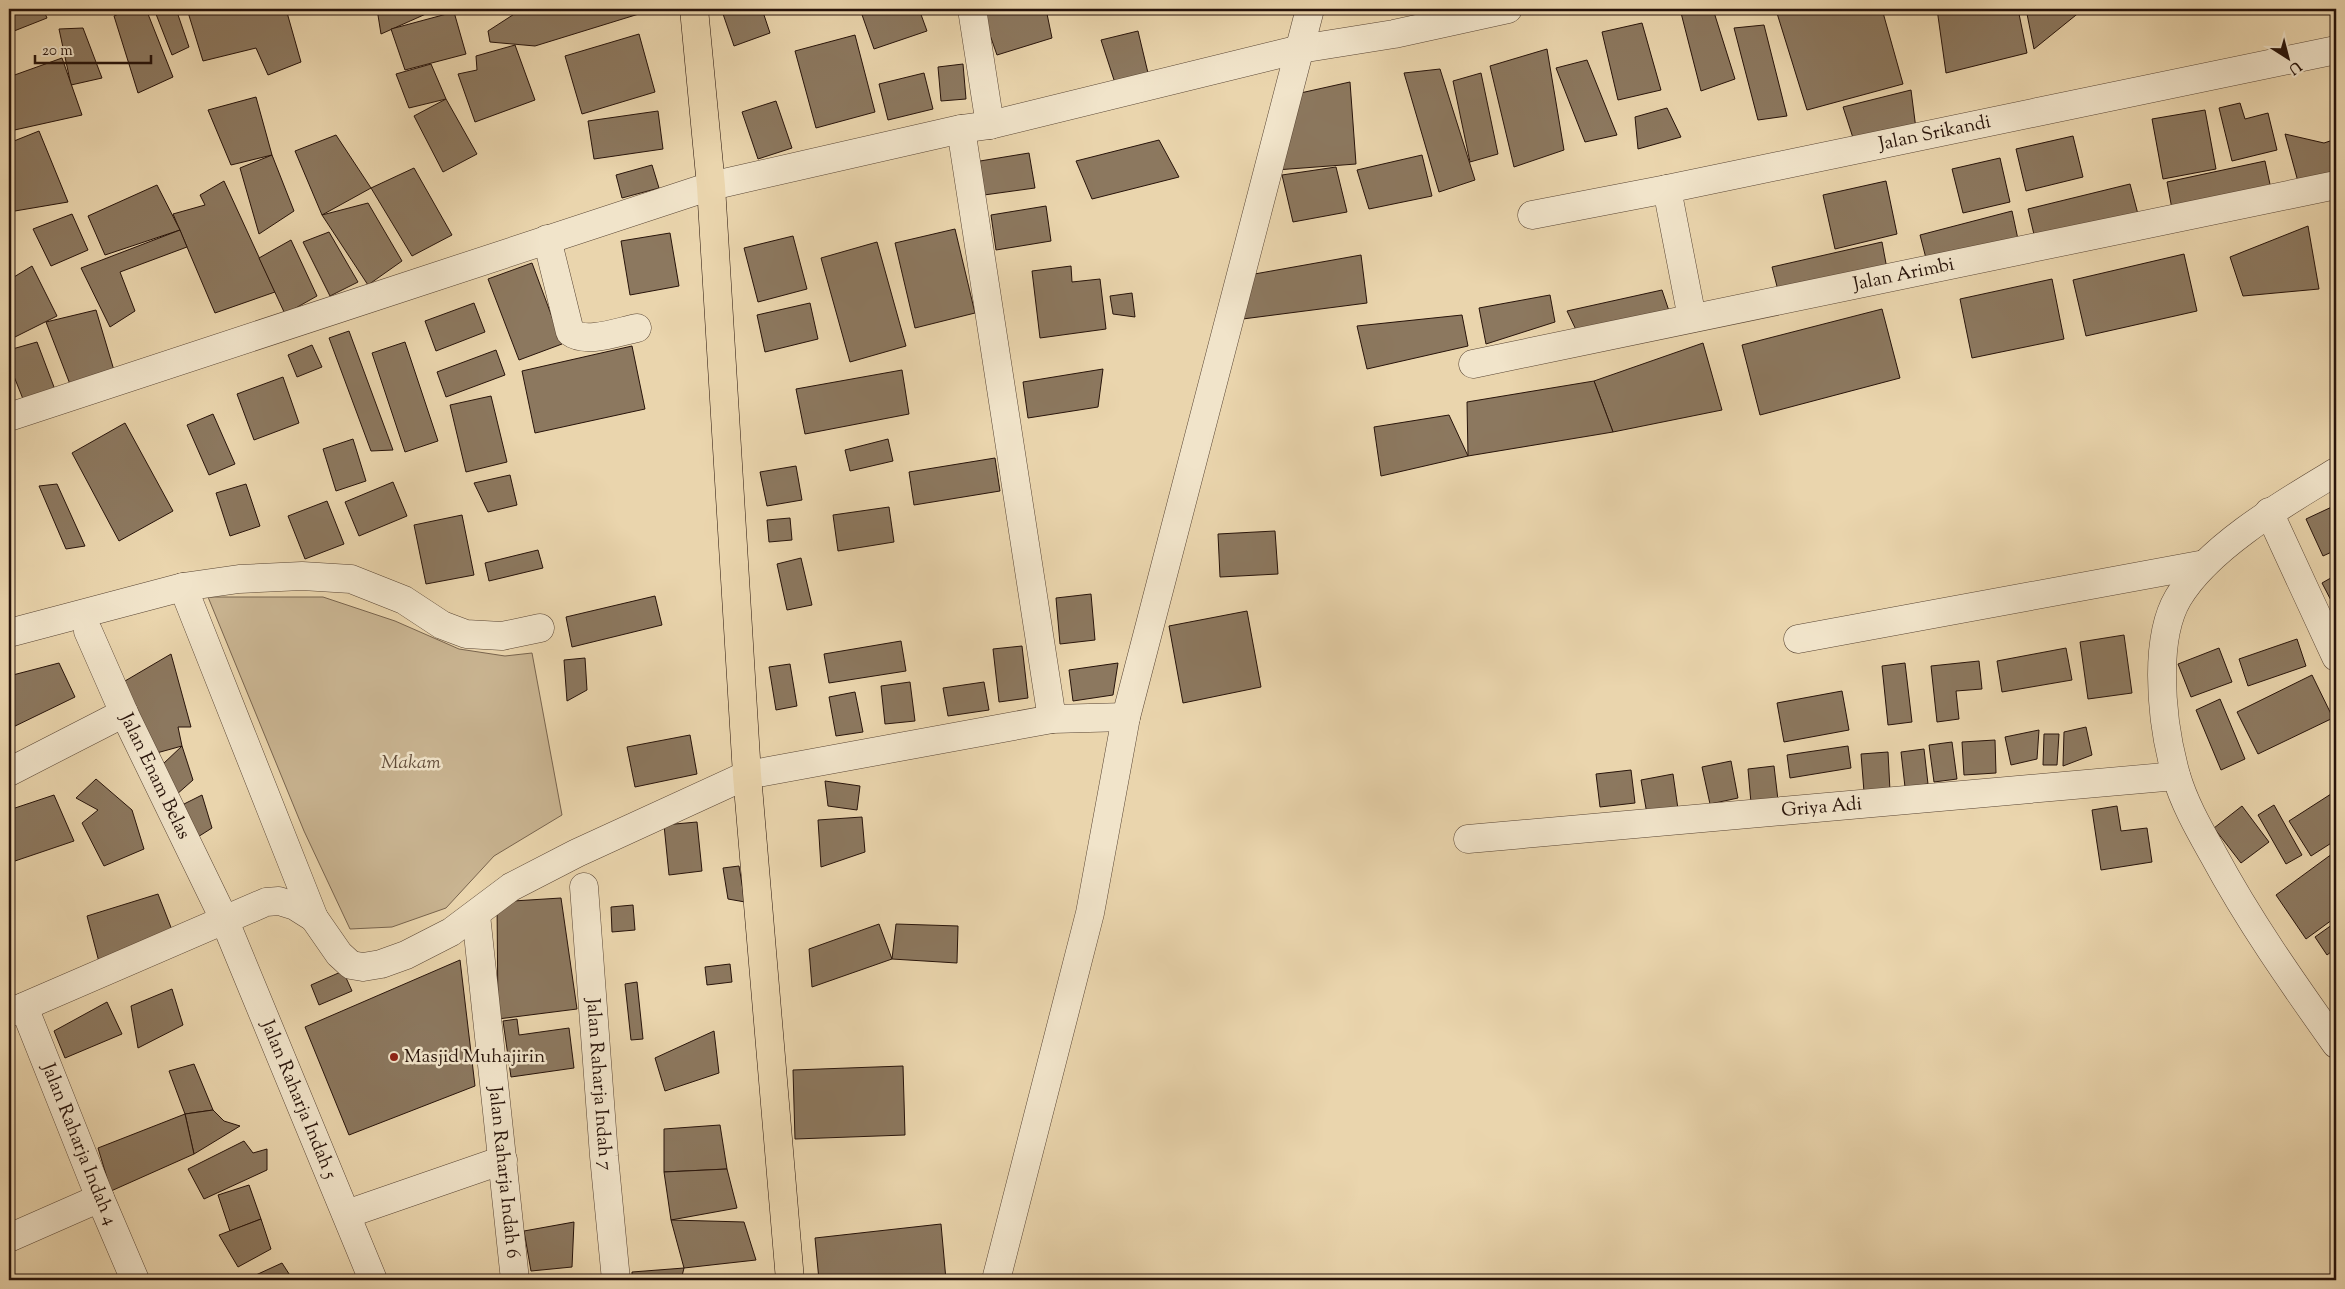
<svg xmlns="http://www.w3.org/2000/svg" width="2345" height="1289" viewBox="0 0 2345 1289" font-family="'Sorts Mill Goudy',serif">
<style>
.green{fill:#c9b491;stroke:#78644e}
.building{fill:#8c785f;stroke:#27130a}
.lines{fill:none;stroke-linecap:round;stroke-linejoin:round}
.minor-casing{stroke:#584433;stroke-width:29}
.major-casing{stroke:#27130a;stroke-width:29}
.minor{stroke:#f1e4ca;stroke-width:28}
.major{stroke:#ead5ad;stroke-width:28}
.poi-dot{fill:#8f2418;stroke:#f1e4ca;stroke-width:2}
.labels{text-anchor:middle;dominant-baseline:central;stroke-width:5;stroke-linejoin:round;paint-order:stroke}
.street-label{font-size:19px;fill:#27130a;stroke:#f1e4ca}
.park-label{font-size:19px;font-style:italic;fill:#604b39;stroke:#f1e4ca}
.poi-label{font-size:19px;fill:#27130a;stroke:#f1e4ca;text-anchor:start}
</style>
<rect width="100%" height="100%" fill="#ead5ad"/>
<filter id="stains"><feTurbulence type="fractalNoise" baseFrequency=".004" numOctaves="4"/><feColorMatrix values="0 0 0 0 .2 0 0 0 0 .09 0 0 0 0 .02 0 0 0 .5 -.17"/></filter>
<radialGradient id="worn" r=".72"><stop offset=".6" stop-color="#630" stop-opacity="0"/><stop offset="1" stop-color="#630" stop-opacity=".3"/></radialGradient>
<path class="green" d="M208 597H323L395 621 459 649 505 656 532 653 562 815 494 856 446 908 392 927 350 929 304 831Z"/>
<g class="building">
<path d="M9 9H43L47 18 9 33Z"/>
<path d="M130 9H146L173 77 138 93 114 16Z"/>
<path d="M154 9H176L189 47 172 55Z"/>
<path d="M187 9H286L301 62 268 75 256 48 203 61Z"/>
<path d="M377 9H437L381 34Z"/>
<path d="M522 9H641L642 13 535 46 490 42 488 31Z"/>
<path d="M729 9H762L770 33 734 46 722 11Z"/>
<path d="M860 9H919L927 31 874 49Z"/>
<path d="M1003 9H1046L1052 38 997 55 983 15Z"/>
<path d="M1680 9H1713L1735 79 1701 91Z"/>
<path d="M1779 9H1882L1903 84 1807 110 1776 10Z"/>
<path d="M1937 9H2018L2027 53 1946 73Z"/>
<path d="M2026 9H2080L2081 11 2034 49Z"/>
<path d="M454 12 466 54 405 70 391 29Z"/>
<path d="M1642 23 1661 90 1618 100 1602 32Z"/>
<path d="M1764 25 1787 116 1758 120 1734 28Z"/>
<path d="M83 28 102 78 71 85 59 29Z"/>
<path d="M1138 31 1148 73 1115 83 1101 40Z"/>
<path d="M639 34 655 92 582 114 565 56Z"/>
<path d="M855 35 875 112 816 128 795 51Z"/>
<path d="M515 45 535 100 475 122 458 74 477 70 476 56Z"/>
<path d="M1547 49 1564 150 1514 167 1490 66Z"/>
<path d="M62 58 82 115 10 131 9 77Z"/>
<path d="M1587 60 1617 135 1585 142 1556 68Z"/>
<path d="M431 64 446 99 409 108 396 74Z"/>
<path d="M963 64 966 99 941 101 938 67Z"/>
<path d="M1440 69 1475 180 1439 192 1404 73Z"/>
<path d="M924 73 933 109 888 120 879 84Z"/>
<path d="M1481 73 1498 154 1470 162 1453 81Z"/>
<path d="M1350 82 1356 164 1276 170 1296 94Z"/>
<path d="M1911 90 1916 129 1855 144 1843 107Z"/>
<path d="M256 97 272 155 231 165 208 110Z"/>
<path d="M446 99 477 154 443 172 414 116Z"/>
<path d="M776 101 792 148 758 159 742 112Z"/>
<path d="M2240 103 2245 119 2268 113 2277 150 2232 161 2219 108Z"/>
<path d="M1667 108 1681 137 1638 149 1635 117Z"/>
<path d="M2205 110 2216 169 2163 179 2152 119Z"/>
<path d="M658 111 663 149 594 159 588 121Z"/>
<path d="M39 131 68 202 9 212V143Z"/>
<path d="M2285 134 2324 143 2336 139V179L2300 189Z"/>
<path d="M336 135 371 188 322 215 295 151Z"/>
<path d="M2073 136 2083 177 2026 191 2016 149Z"/>
<path d="M1159 140 1179 177 1092 199 1076 161Z"/>
<path d="M1029 153 1035 188 984 195 980 161Z"/>
<path d="M272 155 294 211 259 234 240 168Z"/>
<path d="M1422 155 1432 196 1369 209 1357 170Z"/>
<path d="M2000 158 2010 202 1963 213 1952 169Z"/>
<path d="M2265 161 2271 189 2172 209 2167 182Z"/>
<path d="M652 165 659 188 622 198 616 175Z"/>
<path d="M1336 167 1347 212 1293 222 1282 175Z"/>
<path d="M414 168 452 235 412 256 371 188Z"/>
<path d="M224 181 275 292 215 313 173 214 205 205 200 195Z"/>
<path d="M1886 181 1897 234 1835 249 1823 195Z"/>
<path d="M2130 184 2139 218 2036 243 2028 209Z"/>
<path d="M157 185 180 230 105 255 88 216Z"/>
<path d="M368 203 402 261 368 285 322 215Z"/>
<path d="M1046 206 1051 241 996 250 991 215Z"/>
<path d="M2012 211 2019 244 1928 266 1920 235Z"/>
<path d="M72 214 88 250 51 266 33 229Z"/>
<path d="M2308 226 2319 289 2243 296 2230 257Z"/>
<path d="M955 229 975 313 915 328 895 243Z"/>
<path d="M180 230 187 247 120 272 135 311 110 327 81 268Z"/>
<path d="M329 232 358 282 330 296 303 242Z"/>
<path d="M670 233 679 286 630 295 621 241Z"/>
<path d="M793 236 807 289 758 302 744 248Z"/>
<path d="M291 240 317 296 285 314 259 258Z"/>
<path d="M877 242 906 346 850 362 821 258Z"/>
<path d="M1882 242 1887 269 1779 294 1772 267Z"/>
<path d="M2184 254 2197 311 2086 336 2073 280Z"/>
<path d="M1361 255 1367 303 1235 320 1249 275Z"/>
<path d="M532 263 562 344 519 360 488 279Z"/>
<path d="M32 266 57 316 9 340V280Z"/>
<path d="M1071 266 1072 282 1100 279 1106 329 1040 338 1032 271Z"/>
<path d="M2052 279 2064 339 1972 358 1960 299Z"/>
<path d="M1662 290 1670 314 1579 336 1567 311Z"/>
<path d="M1132 293 1135 317 1113 314 1110 296Z"/>
<path d="M1550 295 1555 322 1486 344 1479 308Z"/>
<path d="M474 303 485 332 436 351 425 321Z"/>
<path d="M810 303 818 339 765 352 757 315Z"/>
<path d="M1882 309 1900 378 1760 415 1742 345Z"/>
<path d="M96 310 116 377 73 392 46 322Z"/>
<path d="M1462 315 1468 346 1367 369 1357 326Z"/>
<path d="M349 331 393 450 371 451 329 338Z"/>
<path d="M37 342 57 395 25 404 9 364V350Z"/>
<path d="M405 342 438 441 405 452 372 353Z"/>
<path d="M1703 343 1722 410 1613 432 1594 381Z"/>
<path d="M312 345 322 367 297 377 288 355Z"/>
<path d="M632 346 645 409 535 433 522 371Z"/>
<path d="M496 350 505 375 446 397 437 372Z"/>
<path d="M1103 369 1098 407 1028 418 1023 382Z"/>
<path d="M902 370 909 414 805 434 796 389Z"/>
<path d="M283 377 299 423 254 440 237 394Z"/>
<path d="M1594 381 1613 432 1468 456 1467 402Z"/>
<path d="M491 396 507 462 466 472 450 405Z"/>
<path d="M213 414 235 464 209 475 187 425Z"/>
<path d="M1449 415 1468 456 1381 476 1374 427Z"/>
<path d="M125 423 173 511 119 541 72 453Z"/>
<path d="M353 439 366 481 336 491 323 449Z"/>
<path d="M888 439 893 461 850 471 845 450Z"/>
<path d="M995 458 1000 491 914 505 909 472Z"/>
<path d="M796 466 802 500 767 506 760 472Z"/>
<path d="M510 475 517 505 488 512 474 483Z"/>
<path d="M393 482 407 516 359 536 345 502Z"/>
<path d="M57 484 85 546 66 549 39 486Z"/>
<path d="M246 484 260 526 230 536 216 493Z"/>
<path d="M327 501 344 544 305 559 288 516Z"/>
<path d="M2336 505V550L2323 556 2306 519Z"/>
<path d="M889 507 894 542 838 551 833 515Z"/>
<path d="M462 515 474 575 426 584 414 525Z"/>
<path d="M790 518 792 540 769 542 767 520Z"/>
<path d="M1275 531 1278 574 1220 577 1218 534Z"/>
<path d="M538 550 543 568 489 581 485 563Z"/>
<path d="M801 558 812 605 787 610 777 564Z"/>
<path d="M2336 575V610L2322 583Z"/>
<path d="M1091 594 1095 640 1060 644 1056 598Z"/>
<path d="M655 596 662 625 572 647 566 617Z"/>
<path d="M1247 611 1261 687 1183 703 1169 626Z"/>
<path d="M2124 635 2132 693 2088 699 2080 642Z"/>
<path d="M2297 639 2306 666 2248 686 2239 659Z"/>
<path d="M901 641 906 671 829 683 824 654Z"/>
<path d="M1022 646 1028 698 999 702 993 649Z"/>
<path d="M2066 648 2072 680 2002 692 1997 661Z"/>
<path d="M2219 648 2232 682 2191 697 2178 664Z"/>
<path d="M171 654 191 727H178L182 746 153 754 125 681Z"/>
<path d="M585 658 587 690 567 701 564 660Z"/>
<path d="M1979 661 1982 689 1956 691 1959 719 1937 722 1931 666Z"/>
<path d="M59 663 75 697 9 729V676Z"/>
<path d="M1118 663 1113 695 1073 701 1069 670Z"/>
<path d="M1905 663 1912 722 1888 725 1882 666Z"/>
<path d="M790 664 797 706 776 710 769 667Z"/>
<path d="M2312 675 2333 718 2258 754 2237 712Z"/>
<path d="M910 682 915 721 885 724 881 686Z"/>
<path d="M984 682 989 710 948 716 943 688Z"/>
<path d="M1842 691 1849 730 1784 742 1777 703Z"/>
<path d="M855 692 863 732 836 736 829 697Z"/>
<path d="M2220 699 2245 759 2221 770 2196 710Z"/>
<path d="M2086 727 2092 755 2063 766 2064 732Z"/>
<path d="M2039 730 2037 759 2011 765 2005 737Z"/>
<path d="M2044 734H2059L2057 765H2043Z"/>
<path d="M690 735 697 774 635 787 627 747Z"/>
<path d="M1995 740 1996 773 1964 775 1962 742Z"/>
<path d="M1952 742 1957 779 1934 782 1929 745Z"/>
<path d="M182 746 193 780 176 795 163 764Z"/>
<path d="M1848 746 1851 768 1790 778 1787 755Z"/>
<path d="M1924 749 1928 784 1905 787 1901 752Z"/>
<path d="M1888 752 1890 791 1864 792 1861 754Z"/>
<path d="M1731 761 1738 798 1710 804 1702 767Z"/>
<path d="M1774 766 1778 800 1751 803 1748 769Z"/>
<path d="M1631 770 1635 803 1600 807 1596 774Z"/>
<path d="M1673 774 1678 809 1647 814 1641 780Z"/>
<path d="M96 779 132 810 144 849 104 866 82 823 98 810 76 798Z"/>
<path d="M825 781 860 786 857 810 828 806Z"/>
<path d="M2331 794 2336 803V840L2311 856 2289 821Z"/>
<path d="M54 795 74 841 12 862 9 855V810Z"/>
<path d="M202 795 212 828 193 840 184 804Z"/>
<path d="M2274 805 2302 855 2286 864 2258 815Z"/>
<path d="M2117 806 2121 831 2147 828 2152 862 2101 870 2092 810Z"/>
<path d="M2242 806 2269 842 2241 863 2214 828Z"/>
<path d="M862 817 865 852 821 867 818 820Z"/>
<path d="M697 822 702 871 669 875 664 825Z"/>
<path d="M2336 851V917L2306 939 2276 895Z"/>
<path d="M739 866 745 902 728 899 723 868Z"/>
<path d="M158 894 172 930 99 962 87 916Z"/>
<path d="M561 898 577 1009 498 1019 497 902Z"/>
<path d="M633 905 635 930 612 932 611 907Z"/>
<path d="M2336 922V948L2327 955 2315 937Z"/>
<path d="M879 924 892 959 812 987 809 949Z"/>
<path d="M896 924 958 926 957 963 892 959Z"/>
<path d="M460 960 475 1086 349 1135 305 1027Z"/>
<path d="M730 964 732 982 707 985 705 967Z"/>
<path d="M343 971 352 991 319 1005 311 985Z"/>
<path d="M637 982 643 1039 631 1040 625 984Z"/>
<path d="M172 989 183 1025 138 1048 131 1006Z"/>
<path d="M107 1002 122 1034 65 1058 54 1031Z"/>
<path d="M517 1019 519 1035 569 1028 574 1068 511 1077 503 1021Z"/>
<path d="M714 1031 719 1073 665 1091 655 1058Z"/>
<path d="M194 1064 213 1110 185 1114 169 1071Z"/>
<path d="M903 1066 905 1135 795 1139 793 1070Z"/>
<path d="M213 1110 224 1121 240 1126 194 1154 185 1114Z"/>
<path d="M185 1114 194 1154 111 1191 98 1148Z"/>
<path d="M720 1125 727 1169 664 1172V1129Z"/>
<path d="M244 1141 253 1153 267 1149V1170L204 1199 188 1169Z"/>
<path d="M727 1169 737 1208 671 1220 664 1172Z"/>
<path d="M249 1185 261 1219 230 1231 218 1195Z"/>
<path d="M261 1219 271 1249 238 1267 219 1235Z"/>
<path d="M671 1220 744 1222 756 1260 684 1268Z"/>
<path d="M574 1222 572 1267 531 1271 524 1231Z"/>
<path d="M941 1224 946 1280H819L815 1238Z"/>
<path d="M282 1263 293 1280H245Z"/>
<path d="M684 1268 681 1280H632V1272Z"/>
</g>
<g class="lines">
<g class="minor-casing">
<g id="minor">
<path d="M972 9 990 125"/>
<path d="M961 129 1052 719 1126 717"/>
<path d="M1667 189 1692 318"/>
<path id="s1" d="M1532 215 1667 189 2336 50"/>
<path d="M547 239 570 332C586 344 617 332 637 328"/>
<path id="s2" d="M1473 364 2336 185"/>
<path d="M9 417 711 186 961 129 990 125 1300 49 1394 34 1508 9"/>
<path d="M2336 472C2286 502 2208 547 2178 598 2165 620 2162 650 2162 675 2162 708 2167 743 2176 775 2184 803 2199 829 2213 854 2249 921 2292 982 2336 1044"/>
<path d="M2269 512 2336 657"/>
<path d="M183 587 314 918"/>
<path id="s3" d="M88 631 124 713 224 919 373 1280"/>
<path d="M9 633 183 587 239 579 302 576 351 579 404 600 442 625 466 634 502 636 540 628"/>
<path d="M1798 639 2205 564"/>
<path d="M9 772 124 713"/>
<path id="s4" d="M1468 839 2176 776"/>
<path id="s5" d="M584 887 604 1156 616 1280"/>
<path id="s6" d="M476 915 515 1280"/>
<path id="s7" d="M24 1007 100 1198 135 1280"/>
<path d="M9 1013 266 902 279 901 295 906 314 918 339 954 351 965 363 967 381 964 406 955 451 932 511 887 577 853 747 775 1052 719"/>
<path d="M347 1214 503 1160"/>
<path d="M9 1238 100 1198"/>
<path d="M996 1280 1090 913 1126 717 1310 9"/>
</g>
</g>
<g class="major-casing">
<path id="major" d="M694 9 711 186 747 775 790 1280"/>
</g>
<use href="#minor" class="minor"/>
<use href="#major" class="major"/>
</g>
<circle class="poi-dot" cx="394" cy="1057" r="5"/>
<g class="labels">
<g class="street-label">
<text stroke="none"><textPath href="#s1" startOffset="411">Jalan Srikandi</textPath></text>
<text stroke="none"><textPath href="#s2" startOffset="440">Jalan Arimbi</textPath></text>
<text stroke="none"><textPath href="#s3" startOffset="160">Jalan Enam Belas</textPath></text>
<text stroke="none"><textPath href="#s4" startOffset="355">Griya Adi</textPath></text>
<text stroke="none"><textPath href="#s5" startOffset="198">Jalan Raharja Indah 7</textPath></text>
<text stroke="none"><textPath href="#s3" startOffset="514">Jalan Raharja Indah 5</textPath></text>
<text stroke="none"><textPath href="#s7" startOffset="148">Jalan Raharja Indah 4</textPath></text>
<text stroke="none"><textPath href="#s6" startOffset="259">Jalan Raharja Indah 6</textPath></text>
</g>
<g class="park-label">
<text x="411" y="763">Makam</text>
</g>
<g class="poi-label">
<text x="404" y="1057">Masjid Muhajirin</text>
</g>
</g>
<rect width="2345" height="1289" fill="none" stroke="#ead5ad" stroke-width="30"/>
<rect x="10" y="10" width="2325" height="1269" fill="none" stroke="#27130a" stroke-width="2.5"/>
<rect x="15" y="15" width="2315" height="1259" fill="none" stroke="#27130a"/>
<g transform="translate(2288 58) rotate(144)" stroke="#f1e4ca" stroke-width="4" paint-order="stroke">
<path d="M0-4L9 19L0 12L-9 19Z" fill="#27130a"/>
<text y="-8" font-size="14" font-weight="bold" text-anchor="middle" fill="#27130a">U</text>
</g>
<path d="M35 55v8h116v-8" fill="none" stroke="#27130a" stroke-width="2.5"/>
<text x="42" y="55" font-size="15" fill="#27130a" stroke="#f1e4ca" stroke-width="4" paint-order="stroke">20 m</text>
<rect width="100%" height="100%" filter="url(#stains)"/>
<rect width="100%" height="100%" fill="url(#worn)"/>
</svg>
